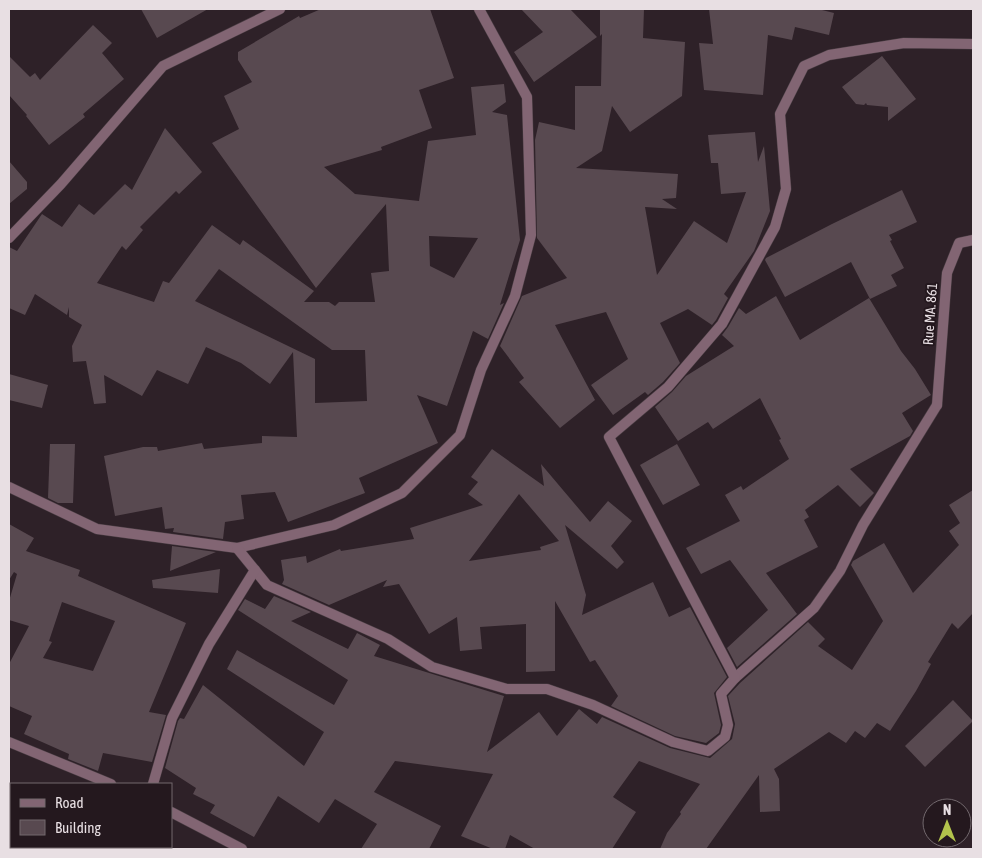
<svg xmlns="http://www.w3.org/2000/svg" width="982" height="858" viewBox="0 0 982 858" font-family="'Asap Condensed',sans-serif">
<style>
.built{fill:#3c2933}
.building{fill:#584950;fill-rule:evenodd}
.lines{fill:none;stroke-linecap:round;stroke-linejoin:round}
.service-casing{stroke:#483c42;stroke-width:11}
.minor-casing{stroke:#483c42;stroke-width:11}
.service{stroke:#826573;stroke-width:10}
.minor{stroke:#826573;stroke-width:10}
.labels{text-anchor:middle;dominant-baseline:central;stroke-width:4;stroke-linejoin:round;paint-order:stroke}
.street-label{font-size:14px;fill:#e8dfe3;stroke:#24181e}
</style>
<rect width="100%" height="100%" fill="#2e2128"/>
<path class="built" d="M40 847H114L121 849H24Z"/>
<g class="building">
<path d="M141 9H208L157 38Z"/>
<path d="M321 9H430L454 78 419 90 432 128 381 147 382 150 324 167 355 194 419 201 428 141 476 135 471 87 504 84 506 102 492 112 507 115 520 240 500 305 504 303 488 339 473 331 447 406 417 395 438 443 359 478 365 493 288 522 275 492 241 495 244 519 225 522 223 539 173 532 174 528 165 529 162 507 115 516 104 456 143 447H157L158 451 202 443 204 449 262 443V436L297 437 293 352 270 384 241 363 206 347 188 384 157 370 142 396 104 375 106 403 94 404 86 361 73 362 72 346 82 325 69 317V307L67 315 35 294 25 315 9 308V247L17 251 42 214 62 227 79 204 94 215 125 184 132 190 165 128 202 172 179 194 176 191 140 227 143 230 126 250 122 246 97 283 154 302 163 281 169 283 212 225 240 245 243 240 314 291 304 302H329L335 306 339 302H375L371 273 389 271 386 204 316 288 212 143 239 129 224 96 252 82 238 60V52L299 16 300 18ZM429 236 478 238 454 278 430 266ZM219 269 332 350H365L367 401 315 403V359L195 301Z"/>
<path d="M521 9H570L597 37 534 82 514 52 543 32Z"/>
<path d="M600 9H644L643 38 685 42 682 96 630 132 612 106 602 151 576 168 678 174 676 198 662 199 677 209 645 207 657 275 694 221 727 243 746 192 721 194 718 163H711L708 135 755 132 758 162 764 146 770 211 754 251 724 294 728 298 716 320 712 325 688 309 660 323 680 363 663 382 648 395 645 392 613 415 591 385 628 359 606 312 555 325 595 400 560 428 519 382 524 378 500 346 522 296 567 278 537 238 535 140 539 122 575 130V86H601L602 34 600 36Z"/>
<path d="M709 9H818L834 13 829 35 795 27 792 40 768 35 763 95 704 90 699 43 713 44Z"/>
<path d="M93 25 112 43 102 53 124 79 83 114 85 117 49 145 26 116 27 115 9 95V56L30 77 35 73 40 80Z"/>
<path d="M882 56 916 99 888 121V107L867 105 866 103 864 105 856 104 842 87Z"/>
<path d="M9 161 27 182V189L9 204Z"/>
<path d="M902 190 917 222 889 235 892 240 890 241 904 268 891 275 897 286 870 299 851 262 785 297 765 260 766 258 832 224Z"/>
<path d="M776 296 800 340 869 298 901 351 915 369 931 395 902 413 913 431 910 436 850 469 874 493 860 507 838 485 805 510 809 517 804 520 818 547 766 573 797 614 737 667 727 648 768 610 730 560 701 574 686 548 740 521 725 495 741 486 743 490 789 459 779 440 781 439 760 398 713 429 708 422 678 441 655 407 672 392 686 376 734 346 722 335 728 327 739 308 746 314Z"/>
<path d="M9 374 48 385 42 408 9 400Z"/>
<path d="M50 444H75L73 503H58L48 498Z"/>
<path d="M677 444 700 485 663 505 640 465Z"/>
<path d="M492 449 544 486 541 464 590 522 608 501 632 521 611 546 624 562 617 569 565 525 586 595 582 615 653 582 669 617 690 607 727 677 714 693 721 725 719 733 706 743 675 736 611 706 618 696 595 660 590 662 555 601V671L526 672V624L480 627 482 649 460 651 457 617 429 634 399 584 383 587 387 580 329 605 282 584 284 580 281 560 306 556 307 563 340 549 341 551 414 539 410 528 483 505 468 494 478 482 471 477ZM519 494 559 541 540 547 541 550 469 561Z"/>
<path d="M973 490V613L958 629 952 623 928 662 931 664 916 691 890 731 877 723 865 738 855 731 846 743 829 732 774 769 779 779 780 811 760 812 759 775 706 849H660L667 833 681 814 680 812 700 784 639 761 613 797 636 812 612 849H535L510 835 505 849H493L461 836 493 774 395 761 374 792 441 826 429 849H361L377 824 335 799 319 823 278 796 254 837 210 813 215 805 193 794 196 788 165 768 178 721 180 718 184 719 203 685 304 766 324 732 227 669 237 650 334 705 348 680 238 610 245 599 265 609 274 596 311 612 291 621 348 649 357 633 380 645 374 656 504 696 487 752 539 712 557 736 579 709 597 724 602 717 670 748 710 758 732 739 735 724 728 696 740 683 808 622 825 639 818 646 852 670 883 621 851 565 853 561 884 543 913 593 959 545 949 531 960 523 949 505Z"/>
<path d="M9 524 34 538 26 551 80 570 78 576 186 623 149 712 166 715 152 762 103 753 98 771 68 759 69 754 24 734 32 716 9 706V664L29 626 9 620V601L17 574 14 572 9 580ZM62 602 115 621 93 671 43 658 52 642 49 641Z"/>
<path d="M172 546 216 552 170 571Z"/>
<path d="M220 569 218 593 153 588 152 580Z"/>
<path d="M953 700 973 721 925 767 905 746Z"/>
</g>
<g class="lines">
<g class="service-casing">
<g id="service">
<path d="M9 487 97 529 237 548 334 525 402 493 460 435 481 370 515 296 531 235 527 97 479 9"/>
<path d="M237 548 267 585 388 639 432 667 507 689H547L593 705 673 742 708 751 725 737 728 725 721 694 735 678 814 608 840 571 863 525 937 405"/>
</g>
</g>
<g class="minor-casing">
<g id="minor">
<path d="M9 238 61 184 163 66 280 9"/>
<path d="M937 405 947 273 959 243 973 240"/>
<path d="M735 678 609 437 668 387 722 324 775 227 786 189 780 114 804 66 829 55 904 43 973 44"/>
<path d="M9 742 111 784"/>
<path d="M153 784 172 718 209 644 255 570"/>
<path d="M171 812 242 849"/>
</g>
</g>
<use href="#service" class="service"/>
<use href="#minor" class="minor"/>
</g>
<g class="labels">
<g class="street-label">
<text transform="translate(930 314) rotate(-86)">Rue MA. 861</text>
</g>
</g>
<rect width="982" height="858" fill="none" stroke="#e8dfe3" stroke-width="20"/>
<rect x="10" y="783" width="162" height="65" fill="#24181e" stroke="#72686d"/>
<rect x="20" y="799" width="25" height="8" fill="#826573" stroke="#72686d"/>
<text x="55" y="808" font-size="15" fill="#e8dfe3">Road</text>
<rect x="20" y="820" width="25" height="15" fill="#584950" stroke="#72686d"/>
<text x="55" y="833" font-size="15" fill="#e8dfe3">Building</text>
<g transform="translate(947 823)"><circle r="24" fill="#24181e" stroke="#72686d"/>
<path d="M0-4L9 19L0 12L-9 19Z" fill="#b2c34c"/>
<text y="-8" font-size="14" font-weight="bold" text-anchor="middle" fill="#e8dfe3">N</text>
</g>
</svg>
